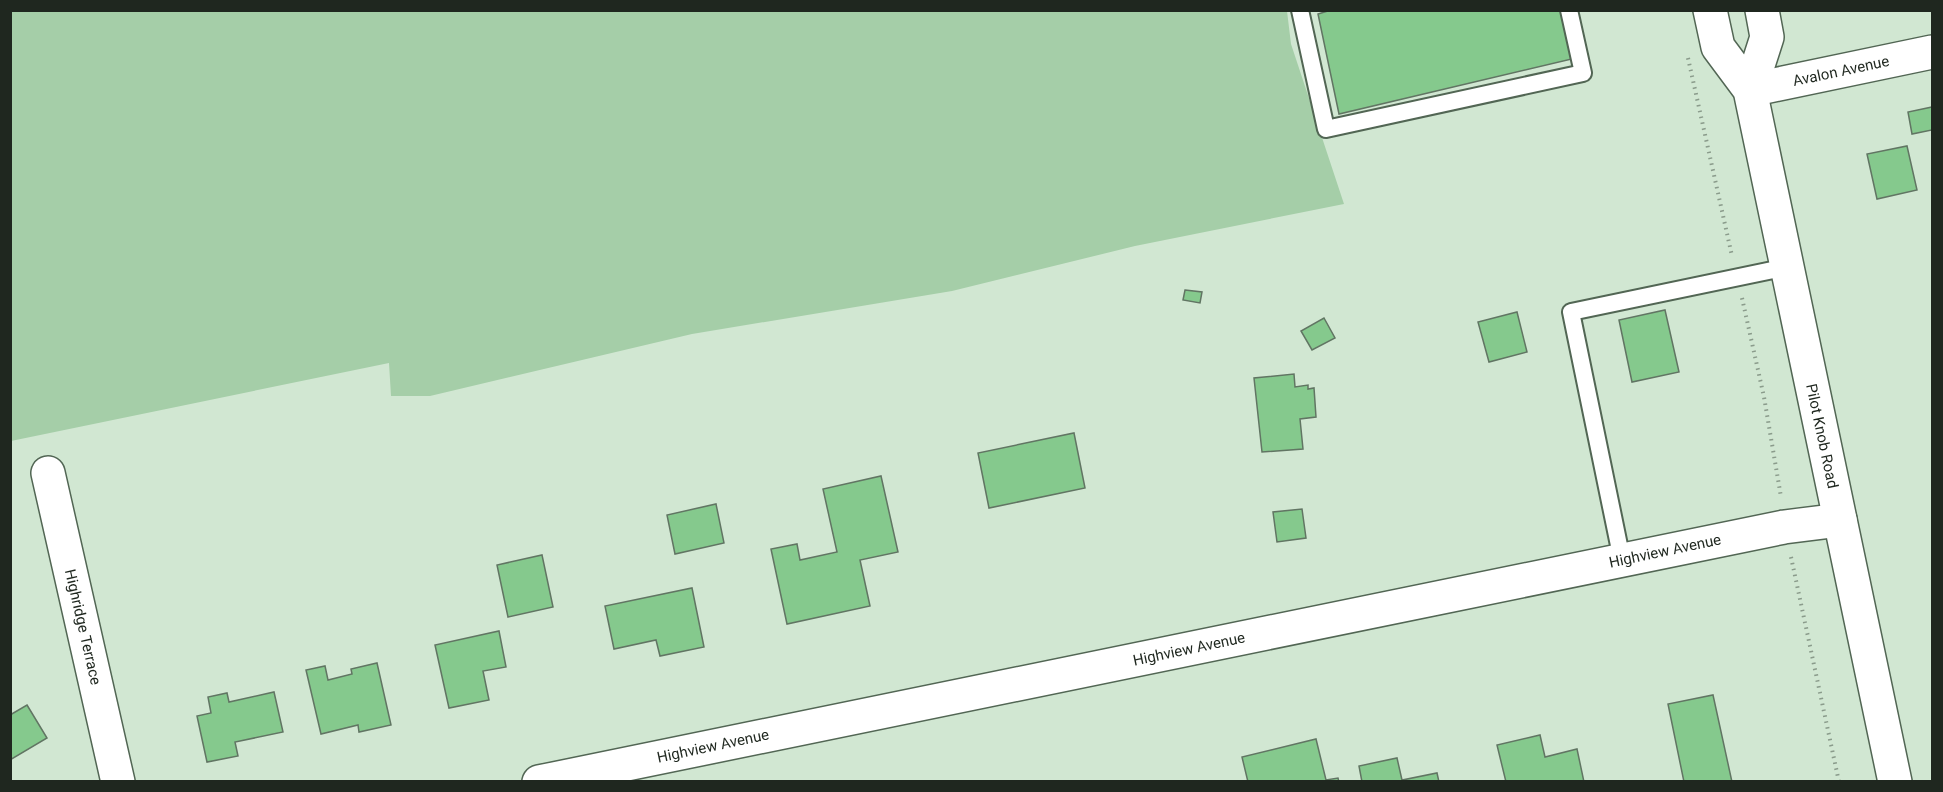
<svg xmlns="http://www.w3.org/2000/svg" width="1943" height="792" viewBox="0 0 1943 792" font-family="Roboto,sans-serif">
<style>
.green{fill:#a5cea8}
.building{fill:#85c98d;stroke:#617563;stroke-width:1.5}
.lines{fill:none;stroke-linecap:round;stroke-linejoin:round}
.lane-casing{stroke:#526654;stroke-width:20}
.street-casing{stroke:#526654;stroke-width:36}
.secondary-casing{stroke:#526654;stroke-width:36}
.path{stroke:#8a9b8b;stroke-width:4;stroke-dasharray:1.5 4.5;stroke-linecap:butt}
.lane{stroke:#fff;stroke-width:16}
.street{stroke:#fff;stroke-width:33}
.secondary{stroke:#fff;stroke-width:33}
.labels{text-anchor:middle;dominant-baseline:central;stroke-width:4.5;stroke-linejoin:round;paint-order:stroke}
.street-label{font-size:15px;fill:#1f271f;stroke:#fff}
</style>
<rect width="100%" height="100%" fill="#d1e7d2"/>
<path class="green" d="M11 11H1287L1291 44 1344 204 1135 246 952 291 692 334 430 396H391L389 363 11 441Z"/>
<g class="building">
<path d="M1331 10H1566L1576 58 1339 114 1318 14Z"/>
<path d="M1932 107V130L1912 134 1908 112Z"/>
<path d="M1907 146 1917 190 1877 199 1867 154Z"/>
<path d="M1185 290 1202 292 1200 303 1183 300Z"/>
<path d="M1665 310 1679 372 1632 382 1619 320Z"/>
<path d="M1517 312 1527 352 1489 362 1478 322Z"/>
<path d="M1324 318 1335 338 1312 350 1301 331Z"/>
<path d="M1294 374 1295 387 1308 385V389L1314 388 1316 417 1300 419 1303 449 1262 452 1254 378Z"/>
<path d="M1074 433 1085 488 989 508 978 453Z"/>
<path d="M881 476 898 552 860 560 870 606 787 624 771 549 797 544 800 560 837 552 823 489Z"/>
<path d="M716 504 724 543 675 554 667 515Z"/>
<path d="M1302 509 1306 538 1277 542 1273 512Z"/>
<path d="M542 555 553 607 508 617 497 565Z"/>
<path d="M692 588 704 647 660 656 656 640 614 649 605 606Z"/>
<path d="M499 631 506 667 483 671 489 700 449 708 435 645Z"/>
<path d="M377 663 391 725 359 732 358 725 321 734 306 670 325 666 328 680 352 674 351 669Z"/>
<path d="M274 692 283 732 235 742 238 756 207 762 197 716 211 713 208 697 227 693 229 702Z"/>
<path d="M1713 695 1732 782H1684L1668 704Z"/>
<path d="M27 705 47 738 10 760V715Z"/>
<path d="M1540 735 1545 757 1577 749 1584 782H1506L1497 745Z"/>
<path d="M1316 739 1326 780 1338 778 1339 782H1248L1242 757Z"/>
<path d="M1397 758 1402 780 1437 773 1439 782H1362L1359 766Z"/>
</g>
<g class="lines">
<g class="lane-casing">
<g id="lane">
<path d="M1300 10 1326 129 1583 73 1569 10"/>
<path d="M1622 560 1571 312 1787 267"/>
</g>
</g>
<g class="street-casing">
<g id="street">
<path d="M48 473 118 782"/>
<path d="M539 782 1784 527 1840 520"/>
</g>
</g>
<g class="secondary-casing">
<g id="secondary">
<path d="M1710 10 1718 47 1750 90 1895 782"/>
<path d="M1750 90 1932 52"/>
<path d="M1750 90 1767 37 1762 10"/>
</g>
</g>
<g class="path">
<path d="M1688 58 1732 256"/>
<path d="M1742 298 1764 397 1781 497"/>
<path d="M1791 557 1839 782"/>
</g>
<use href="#lane" class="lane"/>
<use href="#street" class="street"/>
<use href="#secondary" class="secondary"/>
</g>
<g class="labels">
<g class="street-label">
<text transform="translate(1841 71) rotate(-12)">Avalon Avenue</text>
<text transform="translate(1822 436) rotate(78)">Pilot Knob Road</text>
<text transform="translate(1665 551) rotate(-12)">Highview Avenue</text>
<text transform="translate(83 627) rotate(77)">Highridge Terrace</text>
<text transform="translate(1189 649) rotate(-12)">Highview Avenue</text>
<text transform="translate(713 746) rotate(-12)">Highview Avenue</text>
</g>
</g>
<rect width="1943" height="792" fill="none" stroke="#1f271f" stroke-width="24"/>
</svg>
